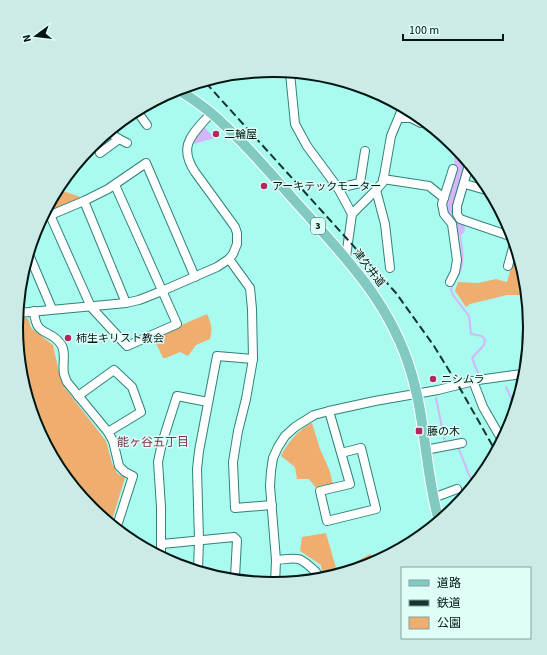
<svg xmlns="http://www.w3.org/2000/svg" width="547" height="655" viewBox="0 0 547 655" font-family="'Source Sans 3','Noto Sans JP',sans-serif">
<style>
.green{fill:#efae70}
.water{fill:#d4b6fb}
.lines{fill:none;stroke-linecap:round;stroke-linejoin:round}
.stream{stroke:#d4b6fb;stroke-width:2}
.river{stroke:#d4b6fb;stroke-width:12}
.minor-casing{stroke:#2f8278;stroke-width:10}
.major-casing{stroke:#fff;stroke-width:12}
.minor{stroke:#fff;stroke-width:8}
.major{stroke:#80cac2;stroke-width:10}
.rail{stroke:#163430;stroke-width:2;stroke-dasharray:8 4;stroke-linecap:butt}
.poi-dot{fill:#b4275c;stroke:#dffef8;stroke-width:1.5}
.labels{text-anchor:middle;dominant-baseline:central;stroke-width:3;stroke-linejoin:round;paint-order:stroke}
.shield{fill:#dffef8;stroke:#435c58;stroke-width:1}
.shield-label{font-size:10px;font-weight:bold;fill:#001613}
.poi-label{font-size:11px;fill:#001613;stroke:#dffef8;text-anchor:start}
.street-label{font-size:11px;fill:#001613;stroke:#dffef8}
.neighbourhood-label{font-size:12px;fill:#7d364b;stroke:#dffef8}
.rim{fill:none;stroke:#001613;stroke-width:2}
</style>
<rect width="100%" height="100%" fill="#aafbef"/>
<g class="green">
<path d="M60 192H66L83 198 53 211H48Z"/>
<path d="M516 250 525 295H507L470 304 466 307 455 291 458 282 478 283 496 279 507 282Z"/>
<path d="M207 314C211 323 213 329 210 339L196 345 188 356 180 352 166 358H163L155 341 156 336Z"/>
<path d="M28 318 31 328 53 345 60 377 65 388 106 441 112 463 117 473 125 478 111 523 91 509 36 426 16 327 18 319Z"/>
<path d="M312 423 320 449 329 469 333 484 317 489 309 479H297L295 467 281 456C288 442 298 430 312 423Z"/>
<path d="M326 533 336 568 354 563 370 554 375 563 372 565 322 575 321 565 300 551 302 537Z"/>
</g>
<path class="water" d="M202 128H205L215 138 190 145Z"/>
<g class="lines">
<g class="stream">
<path d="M456 278C467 265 461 244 459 229"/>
<path d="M453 283 451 290 453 295 469 316 471 334 482 336 485 340 484 345 472 358 478 373"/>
<path d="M506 387 515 406"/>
<path d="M436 398 445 442"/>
<path d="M458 447 470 477 475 481"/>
</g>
<path class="river" d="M459 229 457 222 451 215 447 202 460 165 461 154"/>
<g class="minor-casing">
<g id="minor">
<path d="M290 73 295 124 307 146 338 188 352 214"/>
<path d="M139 114 147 125"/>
<path d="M399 118H411L421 123"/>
<path d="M110 133 119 139 127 143"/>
<path d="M100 153 119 139"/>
<path d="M469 165 457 206V214L460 219 513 237"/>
<path d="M383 179 429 186 444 198"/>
<path d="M465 184 486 190"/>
<path d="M338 188 360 183 365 151"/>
<path d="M376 190 385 224 390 268"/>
<path d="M84 201 126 303"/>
<path d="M46 213 50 215 91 307 127 346 177 324 115 185"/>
<path d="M46 217 84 201 108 189 146 163 195 277"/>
<path d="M30 257 52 309"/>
<path d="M346 257 352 214 376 190 383 182 391 136 401 112V109"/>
<path d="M229 259 250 288 252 309 253 359 246 399 238 431 233 462 235 508 272 505"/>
<path d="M508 266 514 244"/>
<path d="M450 282 455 272 457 260 452 224 444 214 442 204 453 169"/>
<path d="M34 311C36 337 48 328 60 343 67 351 62 364 64 374 65 377 66 380 67 382L108 432 113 441 119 466 125 472 133 476 117 526"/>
<path d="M19 313 126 303 139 300 162 291 217 267 229 259 233 254 237 244V233L235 227 195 172C177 145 193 134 211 113"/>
<path d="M473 381 483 407 502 440"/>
<path d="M78 396 114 370 132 387 141 412 108 432"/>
<path d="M329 411 350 484 320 491 327 521 376 509 361 448 341 453"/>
<path d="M425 450 462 443"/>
<path d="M433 498 457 489"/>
<path d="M162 544 234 537 237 540 235 577"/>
<path d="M161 556V507L158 462 162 443 177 396 208 402"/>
<path d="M276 560C299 558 298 555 316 572V576"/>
<path d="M198 570 199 540 197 469 199 451 217 356 253 359"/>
<path d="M275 585 276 560 270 486 271 471 273 458 278 447 285 436 295 427 314 415 329 411 375 401 438 390 478 380 522 374"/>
</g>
</g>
<g class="major-casing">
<path id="major" d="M177 89C193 99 208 109 221 122 248 146 271 174 295 201 343 255 390 301 411 372 426 421 425 472 439 521"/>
</g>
<use href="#minor" class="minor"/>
<use href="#major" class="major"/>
<path class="rail" d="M206 83 396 293 434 346 458 385 495 450"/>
</g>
<g class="poi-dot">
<circle cx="216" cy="134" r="4"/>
<circle cx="264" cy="186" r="4"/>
<circle cx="68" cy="338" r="4"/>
<circle cx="433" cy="379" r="4"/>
<rect x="415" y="427" width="8" height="8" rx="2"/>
</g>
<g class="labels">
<rect class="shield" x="311" y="218" width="14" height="16" rx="3"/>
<g class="shield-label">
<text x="318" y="226">3</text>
</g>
<g class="poi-label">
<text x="224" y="134">二輪屋</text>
<text x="272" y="186">アーキテックモーター</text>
<text x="76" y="338">柿生キリスト教会</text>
<text x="441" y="379">ニシムラ</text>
<text x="427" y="431">藤の木</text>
</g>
<g class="street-label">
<text transform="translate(369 268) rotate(52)">津久井道</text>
</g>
<g class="neighbourhood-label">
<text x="153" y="442">能ヶ谷五丁目</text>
</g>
</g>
<path d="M0 0H547V655H0ZM23 327a250 250 0 1 1 500 0a250 250 0 1 1-500 0Z" fill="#cdebe6" fill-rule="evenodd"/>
<path class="rim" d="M23 327a250 250 0 1 1 500 0a250 250 0 1 1-500 0Z"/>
<rect x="401" y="567" width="130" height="72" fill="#dffef8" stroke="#86a19c"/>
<rect x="409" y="580" width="20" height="6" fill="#80cac2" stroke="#86a19c"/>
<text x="437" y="587" font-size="12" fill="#001613">道路</text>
<rect x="409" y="600" width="20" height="6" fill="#163430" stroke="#86a19c"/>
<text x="437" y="607" font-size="12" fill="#001613">鉄道</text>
<rect x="409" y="617" width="20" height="12" fill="#efae70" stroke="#86a19c"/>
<text x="437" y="627" font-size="12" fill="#001613">公園</text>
<g transform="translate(36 36) rotate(255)" stroke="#dffef8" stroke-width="3" paint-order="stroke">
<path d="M0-3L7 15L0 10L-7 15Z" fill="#001613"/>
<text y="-6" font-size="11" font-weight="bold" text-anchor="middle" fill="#001613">N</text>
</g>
<path d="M403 34v6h100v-6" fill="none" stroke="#001613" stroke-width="2"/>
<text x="409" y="34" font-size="12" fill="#001613" stroke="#dffef8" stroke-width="3" paint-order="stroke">100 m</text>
</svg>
